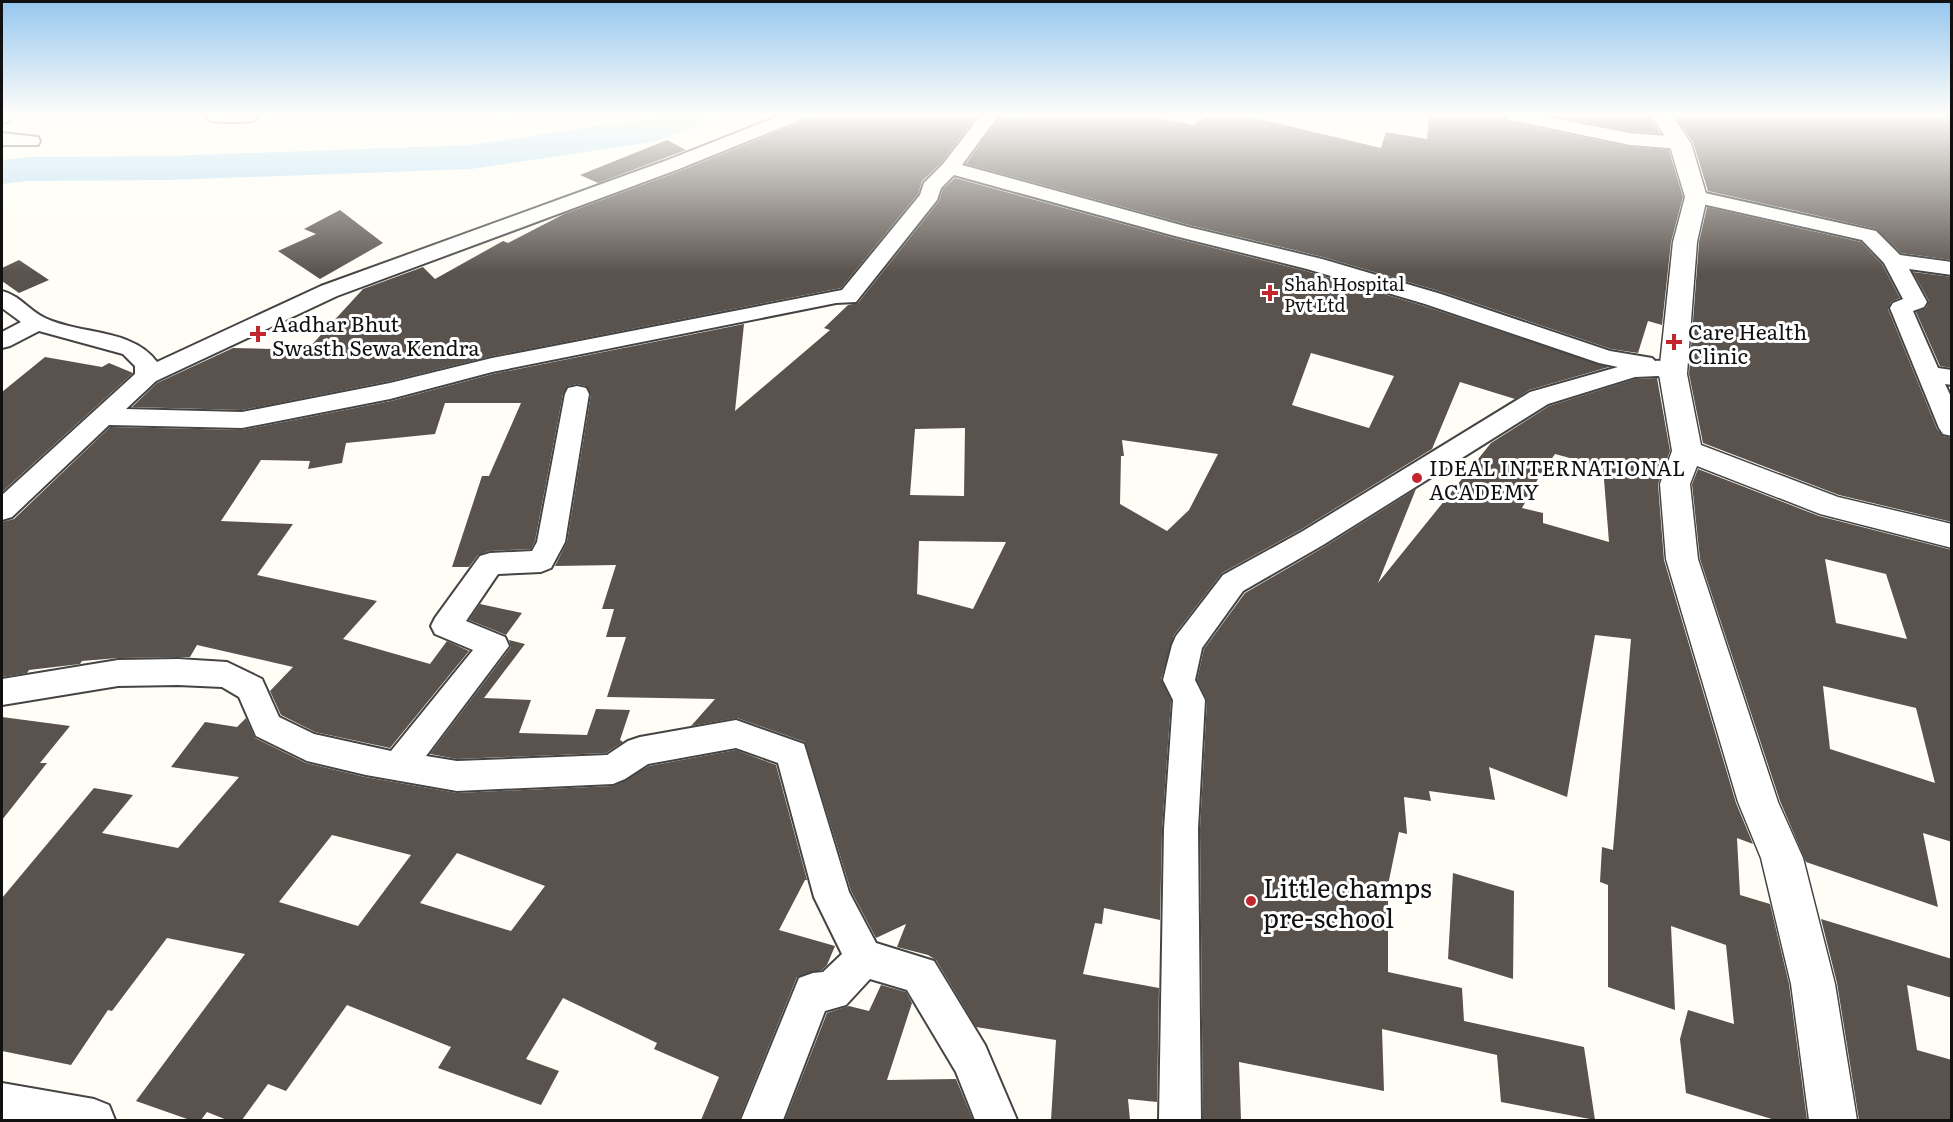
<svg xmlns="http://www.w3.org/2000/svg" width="1953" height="1122" viewBox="0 0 1953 1122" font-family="Literata,serif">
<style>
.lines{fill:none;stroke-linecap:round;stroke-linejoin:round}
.river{fill:#b9e0f7;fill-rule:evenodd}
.building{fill:#5a524d;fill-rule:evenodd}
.minor-casing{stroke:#444;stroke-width:4}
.tertiary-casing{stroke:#444;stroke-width:3}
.minor{fill:#fff;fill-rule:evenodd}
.tertiary{fill:#fff;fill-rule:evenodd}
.poi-dot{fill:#c4262e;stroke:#fff;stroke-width:2}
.labels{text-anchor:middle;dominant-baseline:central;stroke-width:6;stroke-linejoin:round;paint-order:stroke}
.far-poi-label{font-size:18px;fill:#111;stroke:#fff;text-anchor:start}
.poi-label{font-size:21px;fill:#111;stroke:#fff;text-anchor:start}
.near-poi-label{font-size:26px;fill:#111;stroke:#fff;text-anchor:start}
</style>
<rect width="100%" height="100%" fill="#fffdf5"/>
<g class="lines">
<path class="river" d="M656 116H711L706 124 653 142 471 169 168 180 27 181 2 184V160L27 157 168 156 471 145 646 119Z"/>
</g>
<g class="building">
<path d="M806 116H977L941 163 922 181 918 194 841 288 492 356 390 381 242 410 132 407 157 383 233 348 307 350 363 289 423 267 435 279 503 241 508 243 564 214 680 171 801 122Z"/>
<path d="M1000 116H1149L1194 125 1199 119 1204 120 1207 116H1247L1381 148 1386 132 1427 139 1429 116H1505L1510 122 1630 147 1669 150 1683 197 1671 242 1662 325 1648 321 1638 353 1611 349 1442 292 1323 257 1189 225 966 164Z"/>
<path d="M1551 116H1650L1660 133 1630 131Z"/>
<path d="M1674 116H1952V260L1901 253 1876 229 1708 191 1693 142Z"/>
<path d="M667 140 686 150 598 183 580 175Z"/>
<path d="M955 178 1174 238 1306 271 1424 306 1609 367 1529 390 1515 399 1460 382 1432 449 1302 529 1222 573 1174 635 1161 679 1171 700 1162 829 1160 920 1104 908 1102 924 1095 923 1083 974 1159 988 1157 1102 1128 1099 1130 1120H1051L1056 1040 976 1027 936 960 928 955 897 947 906 924 876 938 851 891 805 742 737 718 691 726 715 699 607 697 626 637H606L614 609H602L616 565 555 566 567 542 591 394 586 386 577 384 568 386 563 394 535 541 531 549 489 551 478 555 469 567H452L482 476H489L521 403H445L435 434 346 443 342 463 308 469 310 461 261 460 221 521 293 524 257 575 377 601 343 639 430 664 447 641 469 651 390 748 315 732 281 715 270 691 293 667 197 645 190 657 118 658 82 661 80 664 29 670 27 673 2 677V522L14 519 110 427 242 430 391 401 493 374 744 324 735 411 830 330 824 328 848 305 858 303 939 201 943 189ZM1311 353 1394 376 1369 428 1292 405ZM965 428 964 496 910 495 915 429ZM1122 440 1218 454 1189 510 1167 531 1120 504 1121 456H1124ZM919 541 1006 542 973 609 917 594Z"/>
<path d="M1707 207 1861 242 1882 264 1900 298 1891 302 1888 309 1937 429 1943 436 1952 438V522L1839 495 1703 443 1689 374 1699 242Z"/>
<path d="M340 210 383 243 320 279 278 251 316 234 304 229Z"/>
<path d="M19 260 49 280 19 293 2 281V268Z"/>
<path d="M1913 272 1952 277V368L1940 366 1916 312 1926 308 1929 301Z"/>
<path d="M45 357 102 367 109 363 133 373 2 492V392Z"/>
<path d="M1657 378 1670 451 1658 484 1664 560 1736 803 1753 844 1737 838 1740 895 1770 904 1789 984 1807 1120H1775L1686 1093 1680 1039 1688 1010 1734 1024 1726 945 1671 926 1675 1010 1608 987V885L1600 882 1602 847 1613 850 1631 639 1595 635 1567 797 1489 767 1495 800 1429 791 1431 801 1404 797 1407 834 1399 832 1388 885V972L1462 988 1464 1021 1584 1047 1595 1120 1501 1102 1497 1055 1382 1029 1384 1091 1239 1062 1241 1120H1203L1200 829 1207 700 1197 680 1204 649 1245 593 1324 547 1416 489 1378 583 1491 443 1549 406 1635 379ZM1555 454 1603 467 1609 542 1543 523V513L1522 508 1539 477Z"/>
<path d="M1698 469 1819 516 1952 550V842L1923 833 1938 907 1806 862 1780 801 1700 559 1692 484ZM1825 559 1886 574 1907 639 1836 623ZM1823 686 1916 708 1935 783 1830 749Z"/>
<path d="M480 604 522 613 506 635 469 620Z"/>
<path d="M509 640 525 644 484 698 531 700 519 733 587 735 596 709 630 710 620 740 623 742 606 753 457 759 430 754 511 647Z"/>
<path d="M2 717 70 726 40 763H47L2 820Z"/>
<path d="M246 718 255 738 306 763 365 777 457 793 613 786 649 766 736 750 776 765 807 880H805L779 930 835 946 827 965 822 970 797 977 739 1120H701L719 1077 654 1049 657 1043 563 998 526 1059 559 1071 541 1105 438 1068 451 1047 347 1005 286 1091 268 1084 242 1120H227L207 1112 201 1120H190L136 1101 245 954 167 938 112 1011 108 1010 71 1065 2 1051V898L94 788 133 795 102 833 178 848 239 777 171 767 205 722 237 727ZM332 835 411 855 358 926 279 902ZM457 853 545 886 511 931 420 903Z"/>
<path d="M1453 873 1514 891 1513 979 1448 959Z"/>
<path d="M1821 919 1952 959V998L1907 985 1917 1050 1952 1060V1120H1859L1837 983Z"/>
<path d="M881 985 906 992 912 1003 887 1080 956 1079 973 1120H785L827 1013 849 1006 869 1011Z"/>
</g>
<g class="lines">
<g class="minor-casing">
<g id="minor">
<path d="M2 116H14L8 122 2 123Z"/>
<path d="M206 116H258L255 120C241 123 223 123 209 120Z"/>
<path d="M779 116H803L800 120 679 169 337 296 156 381 126 409 242 412 390 383 492 358 842 290 920 195 924 183 943 164 980 116H998L962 165 1188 227 1322 259 1441 294 1610 351 1652 358 1655 361C1666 360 1678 364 1685 374L1681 379 1673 382 1658 376 1635 377 1548 404 1323 545 1243 591 1202 648 1195 680 1205 700 1198 829 1201 1120H1159L1164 829 1173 700 1163 680 1172 645 1176 636 1223 575 1303 531 1530 392 1618 367 1599 363 1425 304 1307 269 1175 236 954 175 941 188 937 200 856 302 836 303 492 372 390 399 242 428 109 425 12 517 2 520V495L135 374V366L123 354 39 331 10 346 2 348V332L21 322 2 308V291C19 295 30 311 45 318 81 335 132 328 157 362L321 286 665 161Z"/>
<path d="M1507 116H1541L1630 133 1680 137 1687 139 1689 143 1687 147 1680 149 1630 145 1516 121 1510 120Z"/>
<path d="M2 133 38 137 40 141 38 145H2Z"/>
<path d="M1696 191 1876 231 1900 255 1952 262V275L1909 269 1927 302 1924 307 1913 311 1938 368 1952 370V385L1945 384 1952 399V436L1943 434 1939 428 1890 308 1893 303 1903 299 1884 263 1862 240 1689 201 1686 197 1689 193Z"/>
<path d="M577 386 586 388 589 394 565 542 551 568 541 572 498 574 466 621 505 637 509 646 426 756 457 761 607 755 628 741 640 737 736 720 804 744 849 892 876 943 934 961 985 1045 1017 1120H975L956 1072 907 990 870 979 846 1005 825 1011 783 1120H741L799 978 813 973 823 972 842 954 814 897 778 763 736 748 648 764 625 779 613 784 457 791 366 775 307 761 256 736 239 697 222 687 178 685 118 686 2 705V679L118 660 178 659 227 662 262 679 279 717 314 734 391 751 473 650 435 634 431 626 435 618 480 556 490 553 532 551 537 542 565 394 568 388Z"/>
<path d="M2 1083 94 1099 109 1105 115 1120H2Z"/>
</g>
</g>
<g class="tertiary-casing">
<path id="tertiary" d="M1652 116H1672L1691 143 1707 197 1697 242 1687 374 1701 445 1838 497 1952 524V548L1820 514 1697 466 1690 484 1698 559 1778 802 1803 858 1835 984 1857 1120H1809L1791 984 1761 858 1738 802 1666 559 1660 484 1672 451 1659 374 1673 242 1685 197 1669 143Z"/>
</g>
<use href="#minor" class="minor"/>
<use href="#tertiary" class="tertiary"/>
</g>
<linearGradient id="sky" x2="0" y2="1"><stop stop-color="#95c6ee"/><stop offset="0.42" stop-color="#fffefa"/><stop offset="1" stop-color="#fffefa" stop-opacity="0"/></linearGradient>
<rect width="1953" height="273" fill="url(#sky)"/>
<g class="poi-dot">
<path d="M1267 284h6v6h6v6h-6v6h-6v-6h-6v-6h6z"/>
<path d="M255 325h6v6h6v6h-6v6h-6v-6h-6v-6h6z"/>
<path d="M1671 333h6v6h6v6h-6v6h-6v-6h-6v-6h6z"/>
<circle cx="1417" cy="478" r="6"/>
<circle cx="1251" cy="901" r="6"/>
</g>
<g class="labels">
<g class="far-poi-label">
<text x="1284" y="283">Shah Hospital<tspan x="1284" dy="21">Pvt Ltd</tspan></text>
</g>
<g class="poi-label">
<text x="272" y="322">Aadhar Bhut<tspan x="272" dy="24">Swasth Sewa Kendra</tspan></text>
<text x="1688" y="330">Care Health<tspan x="1688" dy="24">Clinic</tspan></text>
<text x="1429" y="466">IDEAL INTERNATIONAL<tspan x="1429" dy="24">ACADEMY</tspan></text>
</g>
<g class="near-poi-label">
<text x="1263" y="886">Little champs<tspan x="1263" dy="30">pre-school</tspan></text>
</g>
</g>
<rect width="1953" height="1122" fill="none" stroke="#111111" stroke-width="6"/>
</svg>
